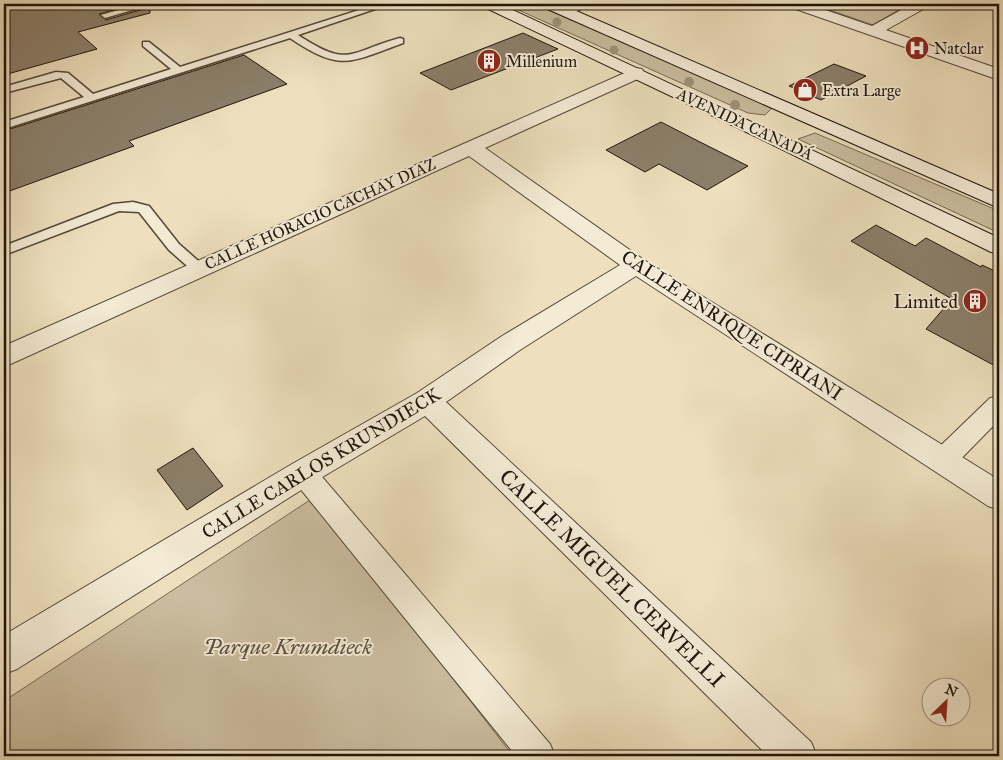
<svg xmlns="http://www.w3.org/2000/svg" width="1003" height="760" viewBox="0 0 1003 760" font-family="'IM FELL Great Primer',serif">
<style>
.green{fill:#cbbda0;stroke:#756957}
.building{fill:#8b7f6a;stroke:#1f150e}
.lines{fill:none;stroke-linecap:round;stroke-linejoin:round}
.service-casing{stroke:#53483a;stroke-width:3}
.pedestrian-casing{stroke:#53483a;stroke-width:2}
.minor-casing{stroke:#53483a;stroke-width:2}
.secondary-casing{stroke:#1f150e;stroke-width:2}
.service{fill:#f4ebd5;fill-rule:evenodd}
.pedestrian{fill:#f4ebd5;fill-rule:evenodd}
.minor{fill:#f4ebd5;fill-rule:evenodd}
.secondary{fill:#f4ebd5;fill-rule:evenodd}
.tree{fill:#9d9179}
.labels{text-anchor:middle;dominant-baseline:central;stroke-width:4;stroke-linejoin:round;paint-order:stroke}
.far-poi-label{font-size:16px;fill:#1f150e;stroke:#f4ebd5;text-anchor:start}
.far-street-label{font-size:16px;fill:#1f150e;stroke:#f4ebd5}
.poi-label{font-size:19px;fill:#1f150e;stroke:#f4ebd5;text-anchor:end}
.street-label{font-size:19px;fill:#1f150e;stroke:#f4ebd5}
.near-street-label{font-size:22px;fill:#1f150e;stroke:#f4ebd5}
.near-park-label{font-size:22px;font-style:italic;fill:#5b5041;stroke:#f4ebd5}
</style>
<rect width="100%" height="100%" fill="#eee0be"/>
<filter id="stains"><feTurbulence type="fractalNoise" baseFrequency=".004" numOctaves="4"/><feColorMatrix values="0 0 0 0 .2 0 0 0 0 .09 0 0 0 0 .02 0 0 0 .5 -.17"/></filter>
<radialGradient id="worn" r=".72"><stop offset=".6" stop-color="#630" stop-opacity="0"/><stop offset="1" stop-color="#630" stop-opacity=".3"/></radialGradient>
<g class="green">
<path d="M505 4H534L766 103 771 109 765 115 748 113Z"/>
<path d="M812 4H909L873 25Z"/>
<path d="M815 133 999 211V233L798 139Z"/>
<path d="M313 498 513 756H4V701Z"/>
</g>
<g class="building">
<path d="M4 4H134L99 14 106 20 150 7V13L78 32 97 49 4 75Z"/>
<path d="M523 33 558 49 451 90 420 73Z"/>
<path d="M244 55 287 84 129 141 134 146 4 193V131Z"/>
<path d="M834 64 866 76 821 100 789 86Z"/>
<path d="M661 122 700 142 748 166 707 190 659 164 645 172 606 150Z"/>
<path d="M876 225 915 246 926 238 981 267 982 265 999 273V368L926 329 952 299 851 241Z"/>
<path d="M193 448 223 486 187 510 157 470Z"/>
</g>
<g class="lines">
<g class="service-casing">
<g id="service">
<path d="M140 4H153L105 18 101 15Z"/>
<path d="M378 4H390L298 35C350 69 348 52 400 38L403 39V43C348 63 341 72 290 38L4 129V122L84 97 61 78 4 93V87L56 72 68 73 93 94 171 69 143 46V42H149L180 67Z"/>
<path d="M133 202 149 206 179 244 204 266 206 269 204 272H194L169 250 139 212 119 211 4 255V246L113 204Z"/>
</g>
</g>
<g class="pedestrian-casing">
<g id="pedestrian">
<path d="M999 396V420L952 468 943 471 934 468 930 460 934 452 990 398Z"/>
<path d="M303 462 312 465 550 744 555 756H516L294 481 290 473 294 465Z"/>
</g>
</g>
<g class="minor-casing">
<g id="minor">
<path d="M567 4H588C582 11 567 15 558 13L556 10Z"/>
<path d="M788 4H808L872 26 912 4H929L927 7 886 30 999 69V80L790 7Z"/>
<path d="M636 68 642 69 644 73 642 77 485 148 644 260 999 480V510L988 506 636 276 520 350 446 402 811 742 817 756H768L425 416 314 482 17 669 4 674V635L292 464 417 393 502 336 620 265 469 156 4 367V346Z"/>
</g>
</g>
<g class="secondary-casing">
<g id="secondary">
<path d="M482 4H500L999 238V254L991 252 734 126 484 7Z"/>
<path d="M541 4H560L999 194V208L543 7Z"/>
</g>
</g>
<use href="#service" class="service"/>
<use href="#pedestrian" class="pedestrian"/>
<use href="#minor" class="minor"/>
<use href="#secondary" class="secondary"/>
</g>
<g class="tree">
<circle cx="557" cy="22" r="4.5"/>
<circle cx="614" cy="50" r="4.5"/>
<circle cx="689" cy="82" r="5"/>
<circle cx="735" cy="105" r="5"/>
</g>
<defs>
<g id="hospital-disc" transform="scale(1.25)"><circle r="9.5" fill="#8f2418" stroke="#f4ebd5"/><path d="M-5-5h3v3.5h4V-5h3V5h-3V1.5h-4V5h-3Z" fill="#fff"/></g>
<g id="building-disc" transform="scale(1.25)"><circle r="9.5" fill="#8f2418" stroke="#f4ebd5"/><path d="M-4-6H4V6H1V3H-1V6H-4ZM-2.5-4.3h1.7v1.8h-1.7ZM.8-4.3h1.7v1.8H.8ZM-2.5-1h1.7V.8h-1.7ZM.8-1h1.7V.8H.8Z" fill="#fff"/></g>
<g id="shop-disc" transform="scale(1.25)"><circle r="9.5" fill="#8f2418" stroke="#f4ebd5"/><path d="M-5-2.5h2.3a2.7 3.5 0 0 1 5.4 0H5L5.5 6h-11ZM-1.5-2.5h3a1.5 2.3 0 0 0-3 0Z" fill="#fff"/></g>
</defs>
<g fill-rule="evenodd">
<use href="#hospital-disc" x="917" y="48"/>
<use href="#building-disc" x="489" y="61"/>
<use href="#shop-disc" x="805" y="90"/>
<use href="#building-disc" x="975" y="301"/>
</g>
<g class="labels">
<g class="far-poi-label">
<text x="934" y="48">Natclar</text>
<text x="506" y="61">Millenium</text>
<text x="822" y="90">Extra Large</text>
</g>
<g class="far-street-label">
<text transform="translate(745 124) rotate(25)">AVENIDA CANADÁ</text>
<text transform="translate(320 214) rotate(-24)">CALLE HORACIO CACHAY DIAZ</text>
</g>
<g class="poi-label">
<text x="958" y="301">Limited</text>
</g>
<g class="street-label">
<text transform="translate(732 325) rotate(33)">CALLE ENRIQUE CIPRIANI</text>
<text transform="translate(321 463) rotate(-31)">CALLE CARLOS KRUNDIECK</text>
</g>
<g class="near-street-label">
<text transform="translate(612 578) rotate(44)">CALLE MIGUEL CERVELLI</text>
</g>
<g class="near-park-label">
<text x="288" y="646">Parque Krumdieck</text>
</g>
</g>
<rect width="1003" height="760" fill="none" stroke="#eee0be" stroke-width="20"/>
<rect x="5" y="5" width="993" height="750" fill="none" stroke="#1f150e" stroke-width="2.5"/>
<rect x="10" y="10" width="983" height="740" fill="none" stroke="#1f150e"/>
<g transform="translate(946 702) rotate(25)"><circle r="24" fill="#f4ebd5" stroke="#9f9585"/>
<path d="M0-4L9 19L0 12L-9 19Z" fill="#8f2418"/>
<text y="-8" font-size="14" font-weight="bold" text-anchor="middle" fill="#1f150e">N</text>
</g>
<rect width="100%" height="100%" filter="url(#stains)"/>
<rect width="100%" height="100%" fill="url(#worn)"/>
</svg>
